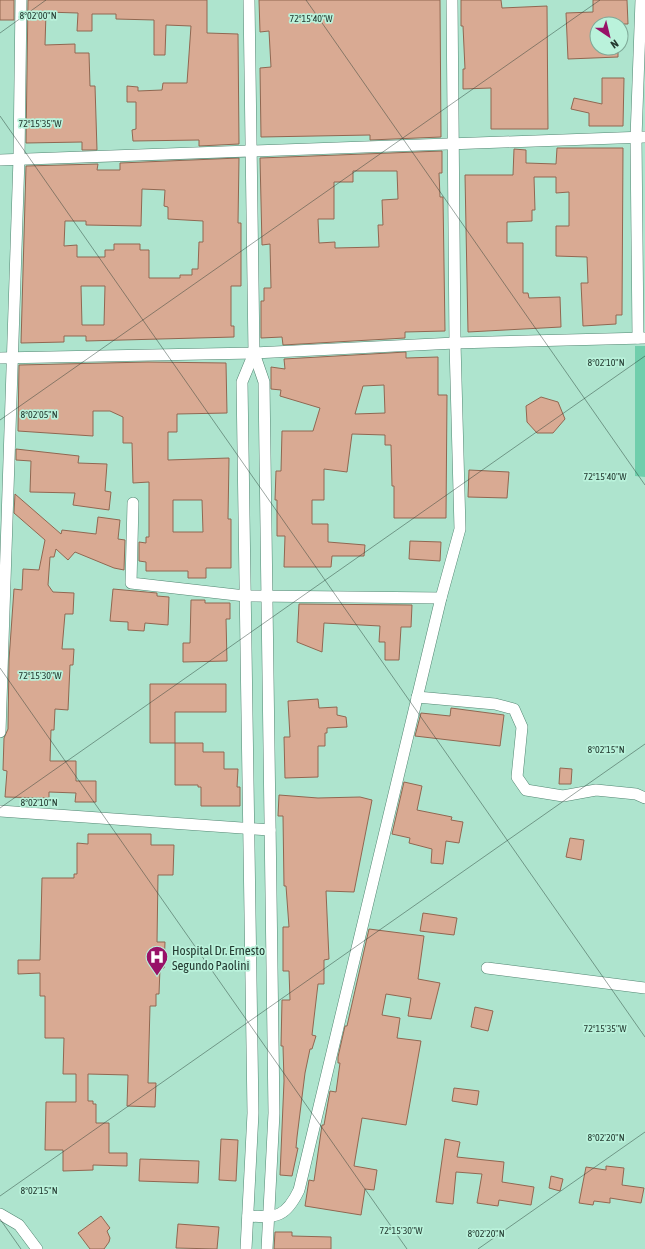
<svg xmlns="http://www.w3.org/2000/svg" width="645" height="1249" viewBox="0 0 645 1249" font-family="'Asap Condensed',sans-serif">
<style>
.green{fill:#70ceac}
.building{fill:#d9aa93;stroke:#916751;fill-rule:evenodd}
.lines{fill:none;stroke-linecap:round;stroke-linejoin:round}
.minor-casing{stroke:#528672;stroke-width:12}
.minor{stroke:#fff;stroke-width:11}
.ticks{fill:none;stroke:#243a31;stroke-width:1;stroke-opacity:0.45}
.labels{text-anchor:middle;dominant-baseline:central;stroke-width:3.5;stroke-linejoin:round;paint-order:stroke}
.poi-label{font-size:13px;fill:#243a31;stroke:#baf2db;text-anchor:start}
.ticks-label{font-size:10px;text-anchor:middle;fill:#243a31;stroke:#baf2db;stroke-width:3.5;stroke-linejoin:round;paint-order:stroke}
</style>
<rect width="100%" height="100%" fill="#aee4ce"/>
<path class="green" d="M635 346H645V477L635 476Z"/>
<g class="building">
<rect x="0" y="0" width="14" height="20"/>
<path d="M28 0H207V33L238 34 239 144 199 146V140L133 141 132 130 136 129V102H127V86L138 87V91L162 90 163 83H187L191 26 166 25 165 55H154V20L116 19V14H92V31H77L78 13 46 12 45 45 75 44V53H89L90 86H95L97 150H82V142L26 143Z"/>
<path d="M259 0H440L441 137 370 140V135L261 137 260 68 271 67 269 31 260 32Z"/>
<path d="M461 0H501L502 8 547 6 548 129H491V88L463 89V69H465L463 26H461Z"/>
<path d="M593 0H627L628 24H597V48H618V57L568 59 566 13 593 12Z"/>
<path d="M602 78H624L623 126H589V113L571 109 574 98 602 104Z"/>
<path d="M557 148H623L622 315H616V324L583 326 581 283H588L587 257 556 256V226H569V192L556 193V177H534L535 210H532V221L507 222V243H523V293H528L529 298 560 297 561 327 468 332 465 175H513L514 149 526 150V163L556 164Z"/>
<path d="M442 151V173H439L440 197H443L445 331 405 332V338L283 345 282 337 261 338V301H264V288H271L270 244 262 245 260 158ZM353 171H397L398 199 382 200 383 225H378L379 247 335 248V242L319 243 318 219H334V182H353Z"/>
<path d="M239 158 238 223H241V286H231V326H234V337L86 341V336H64V342L21 343 26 166 98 164 97 170H120V163ZM142 189 165 190 164 206 168 207V219L203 221V242H199L198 269H192V275H180V278H149V250H140V244H114V250H105V257H77V245L64 246 65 221H86V225L141 226ZM81 286H105L104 325H82Z"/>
<path d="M406 352V358L438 357V395H447L446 518H394V486H392L391 445H385V435L352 434 347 472 324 469V500H312V524H328V542L365 545 364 556H332L331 567H284L285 536H277V500H275L276 471H281L282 431H313L320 408 280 396 281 390 271 389V367L285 369 284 359ZM384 385 385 413 355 414 363 386Z"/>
<path d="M148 362 226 363 227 413 177 414V432H168V460L229 458 228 519H231V568H206V578H188V571H146V562L139 561V542L146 543V537H149V482L133 483 132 443H123V417L110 411H93V436L18 431 19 365ZM173 500H202L203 532H173Z"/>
<path d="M541 397 558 402 565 419 553 433H537L527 422 526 406Z"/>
<path d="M16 449 79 456 78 463 107 464 105 491 111 492 109 510 73 505 75 493 30 492 31 461 16 460Z"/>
<path d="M469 470 509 472 507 498 468 497Z"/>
<path d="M15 494 61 534 62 530 96 534 98 517 120 520 118 539 125 540 124 570 114 568 75 552 68 560 56 549 54 557H50L48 585 53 592 74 593 73 614H65L62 649H74L73 665H70L68 710 55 709 54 730H51L50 761H76V781H96V802H75L76 793 49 792V798L5 797 7 771 3 770 4 738 8 729 9 660 14 589 22 590 23 569 39 570 45 540 14 513Z"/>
<path d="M410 541 441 542 440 561 409 559Z"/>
<path d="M113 589 157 593V596L169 597 168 625 145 623 144 631 128 630V622L110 621Z"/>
<path d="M191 600H205V603H230V619H226L227 661 183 662V643H190Z"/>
<path d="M299 604 412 605 411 627H401L399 660H385V642H379L380 626 324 623 322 652 297 642Z"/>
<path d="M150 684H226V712H175V743H203V752H224V769H238L237 787H240V806H201V787H198V785H175V743H150Z"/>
<path d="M318 699 319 708 337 707V715L346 717 347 727 327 728V733H325V746H318V777L285 778 284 737H290L288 701Z"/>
<path d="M451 708 504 715 500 746 415 736 421 713 450 716Z"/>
<path d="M560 768 572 769 571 784H559Z"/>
<path d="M404 782 422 786 417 810 452 817 451 820 463 822 459 843 446 841 443 864 431 863 432 849 409 843 410 838 392 834Z"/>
<path d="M279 795 318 798 360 797 372 800 354 892 326 891 329 959 324 960V984H318L312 1035 316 1036 312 1049H310L305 1073 297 1137 296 1148H298L292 1176 280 1175 284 1081 283 1046H281L282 1000H290L289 971H283V927H289L286 886H284L283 816H278Z"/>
<path d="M88 834H151V845H174L173 875H158L157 942H165L164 968H160L159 994H156V1006H150L148 1083H156L155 1107 127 1106 128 1075 88 1074V1101H93V1104H96V1123H109V1153H127V1166L93 1165V1170L63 1171V1150H45L46 1102H76V1074H63L64 1038H45V996H40V973L18 974V960H40L42 878H74V874H77V843L88 844Z"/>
<path d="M570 838 584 840 581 860 566 857Z"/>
<path d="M423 913 457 918 454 935 420 931Z"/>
<path d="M369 929 424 936 418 979 440 983 431 1019 408 1016 411 998 386 994 382 1015 400 1018 397 1038 421 1041 406 1125 362 1118 354 1166 377 1170 374 1190 365 1189 361 1215 305 1206 309 1180 314 1181 322 1125H324L330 1091 336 1092 340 1063H338V1057L345 1026H347Z"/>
<path d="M475 1007 493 1011 488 1031 471 1027Z"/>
<path d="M454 1088 479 1091 477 1105 452 1101Z"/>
<path d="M221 1139 238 1140 236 1181 219 1180Z"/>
<path d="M445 1139 460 1142 457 1157 504 1162 502 1182 534 1187 531 1205 499 1200 498 1206 477 1203 482 1174 456 1172 453 1204 436 1202Z"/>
<path d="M140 1159 199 1161 198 1183 139 1181Z"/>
<path d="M606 1166 624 1168 622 1185 644 1188 641 1203 610 1198V1203L594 1201 593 1205 579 1203 586 1167 606 1170Z"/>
<path d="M551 1176 563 1179 560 1191 549 1188Z"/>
<path d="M101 1216 110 1228 107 1231 110 1238 109 1242 104 1249H90L78 1233Z"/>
<path d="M178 1224 219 1227 217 1249 176 1248Z"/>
<path d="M275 1232H292V1236L331 1237V1249H274Z"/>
</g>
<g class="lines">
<g class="minor-casing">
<g id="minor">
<path d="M249 0 254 353 264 382 274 1113 267 1249"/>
<path d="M0 160 645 137"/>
<path d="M638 338 636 138 641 0"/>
<path d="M0 358 254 353 455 343 645 338"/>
<path d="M133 503 131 583 245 596 441 598"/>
<path d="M417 697 495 704 514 709 522 727 517 777 526 790 563 796 596 790 636 794 645 798"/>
<path d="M0 732 19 158 21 0"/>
<path d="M0 811 270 830"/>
<path d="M487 968 645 988"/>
<path d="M0 1214 19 1225 37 1249"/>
<path d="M248 1216C277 1218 286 1217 299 1190L441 598 460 529 455 343 452 0"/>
<path d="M246 1249 253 1113 242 382 254 353"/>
</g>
</g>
<use href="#minor" class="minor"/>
</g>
<path class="ticks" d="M306 0 645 485M0 33 46 0M0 116 645 1037M0 420 600 0M0 668 407 1249M0 808 645 356M0 1196 645 744M0 1219 21 1249M478 1249 645 1132"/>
<defs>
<g id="hospital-pin" transform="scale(1.15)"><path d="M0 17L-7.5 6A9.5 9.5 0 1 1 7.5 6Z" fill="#981268" stroke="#baf2db"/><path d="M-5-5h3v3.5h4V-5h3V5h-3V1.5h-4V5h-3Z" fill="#fff"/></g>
</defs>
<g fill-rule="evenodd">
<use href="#hospital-pin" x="157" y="957"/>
</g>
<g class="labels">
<g class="poi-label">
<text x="172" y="950">Hospital Dr. Ernesto<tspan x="172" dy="15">Segundo Paolini</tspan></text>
</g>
</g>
<g class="ticks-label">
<text x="38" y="19">8°02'00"N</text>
<text x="311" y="22">72°15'40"W</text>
<text x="40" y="127">72°15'35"W</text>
<text x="606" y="366">8°02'10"N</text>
<text x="39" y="418">8°02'05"N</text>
<text x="605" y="480">72°15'40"W</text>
<text x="40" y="679">72°15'30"W</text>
<text x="606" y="753">8°02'15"N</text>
<text x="39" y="806">8°02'10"N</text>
<text x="605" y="1032">72°15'35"W</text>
<text x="606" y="1141">8°02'20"N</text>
<text x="39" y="1194">8°02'15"N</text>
<text x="401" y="1234">72°15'30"W</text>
<text x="486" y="1237">8°02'20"N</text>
</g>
<g transform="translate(609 36) rotate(145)"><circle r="19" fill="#baf2db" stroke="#7ea897"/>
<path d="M0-3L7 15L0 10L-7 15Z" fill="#981268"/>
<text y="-6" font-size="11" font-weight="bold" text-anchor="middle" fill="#243a31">N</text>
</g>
</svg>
